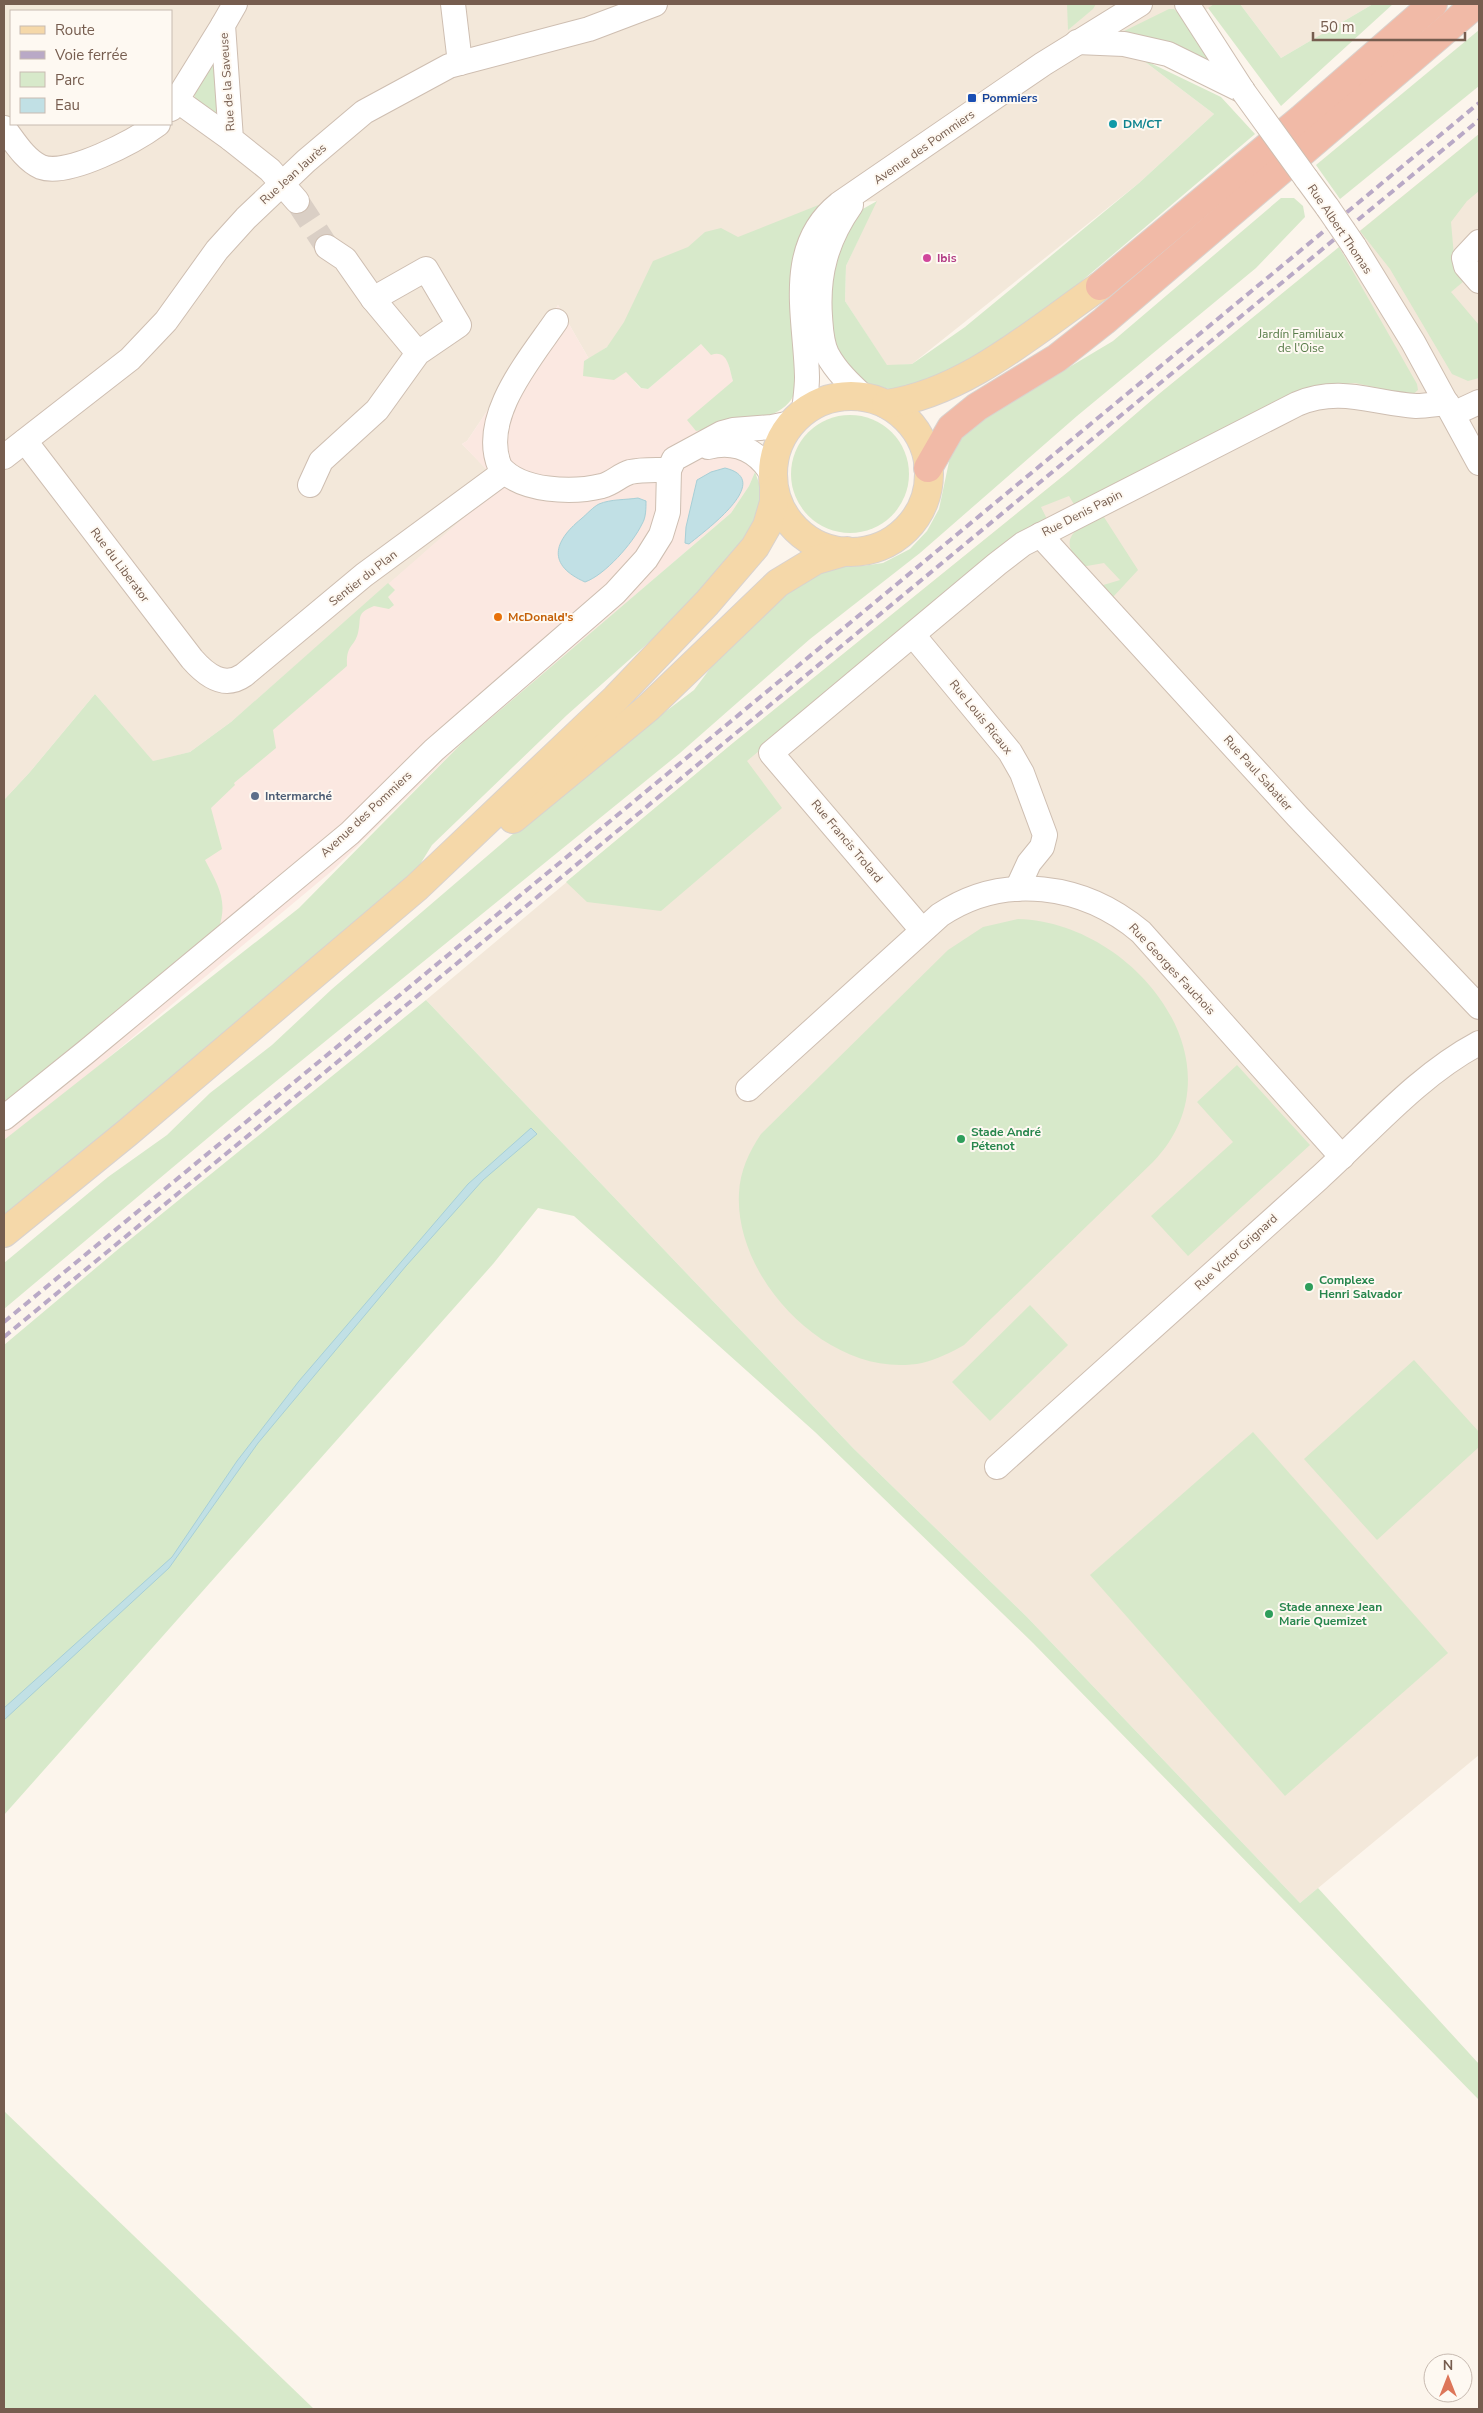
<svg xmlns="http://www.w3.org/2000/svg" width="1483" height="2413" viewBox="0 0 1483 2413" font-family="'Nunito Sans',sans-serif">
<style>
.residential{fill:#f3e8da;fill-rule:evenodd}
.commercial{fill:#fbe8e1}
.green{fill:#d7e9ca}
.water{fill:#c1e0e5;stroke:#a7cfd6}
.lines{fill:none;stroke-linecap:round;stroke-linejoin:round}
.minor-tunnel{stroke:#dacfc5;stroke-width:24;stroke-dasharray:24 12;stroke-linecap:butt}
.minor-casing{stroke:#cebeb1;stroke-width:26}
.major-casing{stroke:#d9d2ce;stroke-width:30}
.highway-casing{stroke:#d9d2ce;stroke-width:30}
.minor{stroke:#fff;stroke-width:24}
.major{stroke:#f5d8a9;stroke-width:28}
.highway{stroke:#f1baa7;stroke-width:28}
.rail{stroke:#b9a9c6;stroke-width:4;stroke-dasharray:8 5;stroke-linecap:butt}
.minor-bridge-casing{stroke:#cebeb1;stroke-width:26;stroke-linecap:butt}
.minor-bridge{stroke:#fff;stroke-width:24}
.transit-dot{fill:#1a4fb4;stroke:#fef9f2;stroke-width:2}
.culture-dot{fill:#0f9aa8;stroke:#fef9f2;stroke-width:2}
.hotel-dot{fill:#d1479c;stroke:#fef9f2;stroke-width:2}
.food-dot{fill:#e8710a;stroke:#fef9f2;stroke-width:2}
.service-dot{fill:#5c6f8a;stroke:#fef9f2;stroke-width:2}
.leisure-dot{fill:#2e9e5b;stroke:#fef9f2;stroke-width:2}
.labels{text-anchor:middle;dominant-baseline:central;stroke-width:4;stroke-linejoin:round;paint-order:stroke}
.street-label{font-size:12px;fill:#765d4f;stroke:#fef9f2}
.transit-label{font-size:12px;font-weight:bold;fill:#164399;stroke:#fef9f2;text-anchor:start}
.culture-label{font-size:12px;font-weight:bold;fill:#0d838f;stroke:#fef9f2;text-anchor:start}
.hotel-label{font-size:12px;font-weight:bold;fill:#b23c85;stroke:#fef9f2;text-anchor:start}
.park-label{font-size:12px;fill:#577b48;stroke:#fef9f2}
.food-label{font-size:12px;font-weight:bold;fill:#c56008;stroke:#fef9f2;text-anchor:start}
.service-label{font-size:12px;font-weight:bold;fill:#4e5e75;stroke:#fef9f2;text-anchor:start}
.leisure-label{font-size:12px;font-weight:bold;fill:#27864d;stroke:#fef9f2;text-anchor:start}
</style>
<rect width="100%" height="100%" fill="#fcf5ec"/>
<g class="residential">
<path d="M4 4H1214L1140 58 1214 114 1139 183 912 364 887 366 845 301 846 266 876 201 821 204 589 359 558 305 467 441 462 444 502 485 231 722 190 752 153 762 95 694 30 772 4 800ZM11 11H171V124H11Z"/>
<path d="M1240 4H1373L1281 58Z"/>
<path d="M1479 134V1755L1300 1903 1027 1617 853 1448 426 1000 733 743 1073 468 1159 394Z"/>
</g>
<path class="commercial" d="M558 305 589 359 584 361 626 371 640 388 648 389 701 344 723 354 727 359 733 381 762 428 755 455V472L749 486 731 513 464 741 333 870 53 1104 4 1142V800L30 772 95 694 153 761 190 752 231 722 501 485 462 444 467 441Z"/>
<g class="green">
<path d="M1067 4H1096L1093 9 1068 30Z"/>
<path d="M1214 4H1240L1281 58 1373 4H1393L1281 106 1208 8Z"/>
<path d="M1169 9H1174L1178 13 1212 64 1118 34Z"/>
<path d="M1479 30V86L1340 199 1316 165Z"/>
<path d="M1140 58 1221 97 1255 134 1011 341 915 390 889 389 864 382 844 370 830 342 829 275 840 238 861 210 877 201 846 266 845 301 887 365 912 364 965 327 1139 183 1214 114Z"/>
<path d="M210 63H217L220 114 216 119C185 94 192 96 210 63Z"/>
<path d="M1479 134V191L1467 201 1451 222 1455 267 1464 281 1451 292 1479 325V378L1468 381 1452 374 1390 269 1360 231Z"/>
<path d="M1281 198H1294L1303 206 1305 217 1256 268 1077 416 920 553 810 639 680 753 253 1100 4 1309V1263L108 1177 167 1135 210 1093 272 1045 332 989 583 774 694 690 724 650 771 598 820 567 862 566 883 563 910 549 927 531 939 509 950 457 957 440 974 424 1113 341Z"/>
<path d="M821 204 803 230 796 256 799 383C796 388 794 395 791 400 773 424 723 426 696 431L687 420 733 381C729 368 728 349 711 355L701 344 648 389 641 388 626 372 614 380 583 376 584 361 607 347 624 322 653 261 688 247 705 232 721 228 738 237Z"/>
<path d="M1339 247 1417 384 1418 390 1412 395 1355 383 1308 388 1075 506 1069 496 1041 507 1048 521 1005 546 747 761 782 808 661 911 587 902 566 882 733 743 1073 468 1159 394Z"/>
<circle cx="850" cy="474" r="59"/>
<path d="M755 472 759 483 760 509 751 534 691 605 567 715 432 845 419 866 289 982 4 1217V1140L299 908 464 741 731 513 749 486Z"/>
<path d="M1102 514 1138 570 1113 597 1100 586 1120 580 1104 563 1081 567C1057 535 1075 531 1102 514Z"/>
<path d="M388 583 395 590 388 597 394 605 389 609 374 606C355 614 362 617 358 633 354 648 346 644 347 666L273 730 276 748 234 783 235 785 211 808 222 849 205 860C218 885 229 902 218 930L4 1103V800L30 772 95 694 153 761 190 752 231 722Z"/>
<path d="M1018 919C1134 922 1247 1064 1153 1162L964 1345C950 1353 937 1359 922 1363 832 1381 734 1281 739 1193 740 1171 749 1152 761 1134L948 950 983 927Z"/>
<path d="M426 1000 853 1448 1027 1617 1300 1903 1318 1888 1479 2064V2100L1033 1643 815 1432 574 1216 538 1208 493 1264 4 1815V1345L122 1246Z"/>
<path d="M1237 1065 1310 1145 1188 1256 1151 1216 1233 1142 1197 1102Z"/>
<path d="M1030 1305 1068 1345 990 1421 952 1382Z"/>
<path d="M1414 1360 1479 1432V1447L1377 1540 1304 1459Z"/>
<path d="M1253 1432 1448 1653 1285 1796 1090 1575Z"/>
<path d="M4 2111 314 2409H4Z"/>
</g>
<g class="water">
<path d="M725 468C775 480 706 530 689 544L685 543 686 527 697 480 711 472Z"/>
<path d="M638 498 646 501C646 508 646 518 642 524 633 543 605 575 585 582 547 565 553 542 581 519 587 514 593 507 599 504 611 499 625 500 638 498Z"/>
<path d="M531 1128 537 1134 483 1180 406 1266 258 1443 169 1568 4 1720V1708L172 1557 237 1461 299 1381 468 1184Z"/>
</g>
<g class="lines">
<path class="minor-tunnel" d="M297 201 327 247"/>
<g class="minor-casing">
<g id="minor">
<path d="M235 4 223 25 231 139 270 170 297 201"/>
<path d="M453 4 460 63"/>
<path d="M1187 4 1243 91"/>
<path d="M1077 42 1124 44 1168 54 1243 91"/>
<path d="M178 101 231 139"/>
<path d="M171 109 223 25"/>
<path d="M4 128C14 141 25 160 41 167 68 177 135 141 158 124"/>
<path d="M1306 178 1328 208"/>
<path d="M851 205C827 239 817 274 820 316 821 329 821 342 827 354 836 371 850 384 864 397"/>
<path d="M1479 242 1464 258 1466 266 1479 281"/>
<path d="M1354 246 1413 342 1479 463"/>
<path d="M327 247 345 259 373 299"/>
<path d="M556 321C530 359 479 418 500 467 521 492 573 493 602 486 613 483 620 475 630 472 642 469 657 470 669 470"/>
<path d="M804 412C805 400 807 389 807 377 806 318 784 248 839 204L1043 64 1140 4"/>
<path d="M1453 414 1479 402"/>
<path d="M25 441 192 659C206 675 224 689 244 675L364 575 504 472"/>
<path d="M708 447C736 440 759 451 773 476"/>
<path d="M4 457 130 359 166 321 217 250 246 218 306 161 364 112 449 66 589 29 655 4"/>
<path d="M310 485 321 461 377 410 418 353 459 325 426 269 373 299 418 353"/>
<path d="M1040 535 1298 817 1479 1007"/>
<path d="M913 635 1010 752 1022 773 1045 835 1042 847 1029 863 1017 889"/>
<path d="M922 930 771 753 997 564 1023 544 1297 404C1340 386 1372 403 1416 406 1426 406 1437 404 1447 403"/>
<path d="M748 1089 940 915C1004 872 1084 884 1141 932L1342 1157"/>
<path d="M4 1118 86 1052 350 833 434 750 615 593 646 559 661 535 668 512 669 470 674 459 722 433 733 430 772 427 791 423"/>
<path d="M997 1467C1104 1371 1211 1275 1318 1179 1369 1133 1417 1076 1479 1043"/>
</g>
</g>
<g class="major-casing">
<g id="major">
<circle cx="851" cy="474" r="78"/>
<path d="M886 404C965 393 1035 331 1100 286"/>
<path d="M513 819 648 708 778 583 816 560 847 551"/>
<path d="M4 1233 127 1133 416 888 616 698 707 603 755 547 767 526 774 502V490"/>
</g>
</g>
<g class="highway-casing">
<g id="highway">
<path d="M1100 286 1301 119 1433 4"/>
<path d="M928 468 951 428 977 407 1057 358 1104 321 1476 4"/>
</g>
</g>
<use href="#minor" class="minor"/>
<use href="#major" class="major"/>
<use href="#highway" class="highway"/>
<g class="rail">
<path d="M4 1322 1479 103"/>
<path d="M4 1337 1479 120"/>
</g>
<g class="minor-bridge-casing">
<g id="minor-bridge">
<path d="M1243 91 1306 178"/>
<path d="M1328 208 1354 246"/>
</g>
</g>
<use href="#minor-bridge" class="minor-bridge"/>
</g>
<rect class="transit-dot" x="967" y="93" width="10" height="10" rx="2.5"/>
<circle class="culture-dot" cx="1113" cy="124" r="5"/>
<circle class="hotel-dot" cx="927" cy="258" r="5"/>
<circle class="food-dot" cx="498" cy="617" r="5"/>
<circle class="service-dot" cx="255" cy="796" r="5"/>
<g class="leisure-dot">
<circle cx="961" cy="1139" r="5"/>
<circle cx="1309" cy="1287" r="5"/>
<circle cx="1269" cy="1614" r="5"/>
</g>
<g class="labels">
<g class="street-label">
<text transform="translate(227 82) rotate(-94)">Rue de la Saveuse</text>
<text transform="translate(924 147) rotate(-35)">Avenue des Pommiers</text>
<text transform="translate(293 174) rotate(-42)">Rue Jean Jaurès</text>
<text transform="translate(1340 229) rotate(56)">Rue Albert Thomas</text>
<text transform="translate(1082 513) rotate(-27)">Rue Denis Papin</text>
<text transform="translate(120 565) rotate(53)">Rue du Liberator</text>
<text transform="translate(363 578) rotate(-38)">Sentier du Plan</text>
<text transform="translate(981 717) rotate(51)">Rue Louis Ricaux</text>
<text transform="translate(1258 773) rotate(48)">Rue Paul Sabatier</text>
<text transform="translate(366 814) rotate(-43)">Avenue des Pommiers</text>
<text transform="translate(847 841) rotate(50)">Rue Francis Trolard</text>
<text transform="translate(1172 969) rotate(47)">Rue Georges Fauchois</text>
<text transform="translate(1236 1252) rotate(-42)">Rue Victor Grignard</text>
</g>
<g class="transit-label">
<text x="982" y="98">Pommiers</text>
</g>
<g class="culture-label">
<text x="1123" y="124">DM/CT</text>
</g>
<g class="hotel-label">
<text x="937" y="258">Ibis</text>
</g>
<g class="park-label">
<text x="1301" y="334">Jardín Familiaux<tspan x="1301" dy="14">de l'Oise</tspan></text>
</g>
<g class="food-label">
<text x="508" y="617">McDonald's</text>
</g>
<g class="service-label">
<text x="265" y="796">Intermarché</text>
</g>
<g class="leisure-label">
<text x="971" y="1132">Stade André<tspan x="971" dy="14">Pétenot</tspan></text>
<text x="1319" y="1280">Complexe<tspan x="1319" dy="14">Henri Salvador</tspan></text>
<text x="1279" y="1607">Stade annexe Jean<tspan x="1279" dy="14">Marie Quemizet</tspan></text>
</g>
</g>
<rect width="1483" height="2413" fill="none" stroke="#765d4f" stroke-width="10"/>
<rect x="10" y="10" width="162" height="115" fill="#fef9f2" stroke="#c8bbb1"/>
<rect x="20" y="26" width="25" height="8" fill="#f5d8a9" stroke="#c8bbb1"/>
<text x="55" y="35" font-size="15" fill="#765d4f">Route</text>
<rect x="20" y="51" width="25" height="8" fill="#b9a9c6" stroke="#c8bbb1"/>
<text x="55" y="60" font-size="15" fill="#765d4f">Voie ferrée</text>
<rect x="20" y="72" width="25" height="15" fill="#d7e9ca" stroke="#c8bbb1"/>
<text x="55" y="85" font-size="15" fill="#765d4f">Parc</text>
<rect x="20" y="98" width="25" height="15" fill="#c1e0e5" stroke="#c8bbb1"/>
<text x="55" y="110" font-size="15" fill="#765d4f">Eau</text>
<g transform="translate(1448 2378)"><circle r="24" fill="#fef9f2" stroke="#c8bbb1"/>
<path d="M0-4L9 19L0 12L-9 19Z" fill="#dd7659"/>
<text y="-8" font-size="14" font-weight="bold" text-anchor="middle" fill="#765d4f">N</text>
</g>
<path d="M1313 32v8h152v-8" fill="none" stroke="#765d4f" stroke-width="2.5"/>
<text x="1320" y="32" font-size="15" fill="#765d4f" stroke="#fef9f2" stroke-width="4" paint-order="stroke">50 m</text>
</svg>
